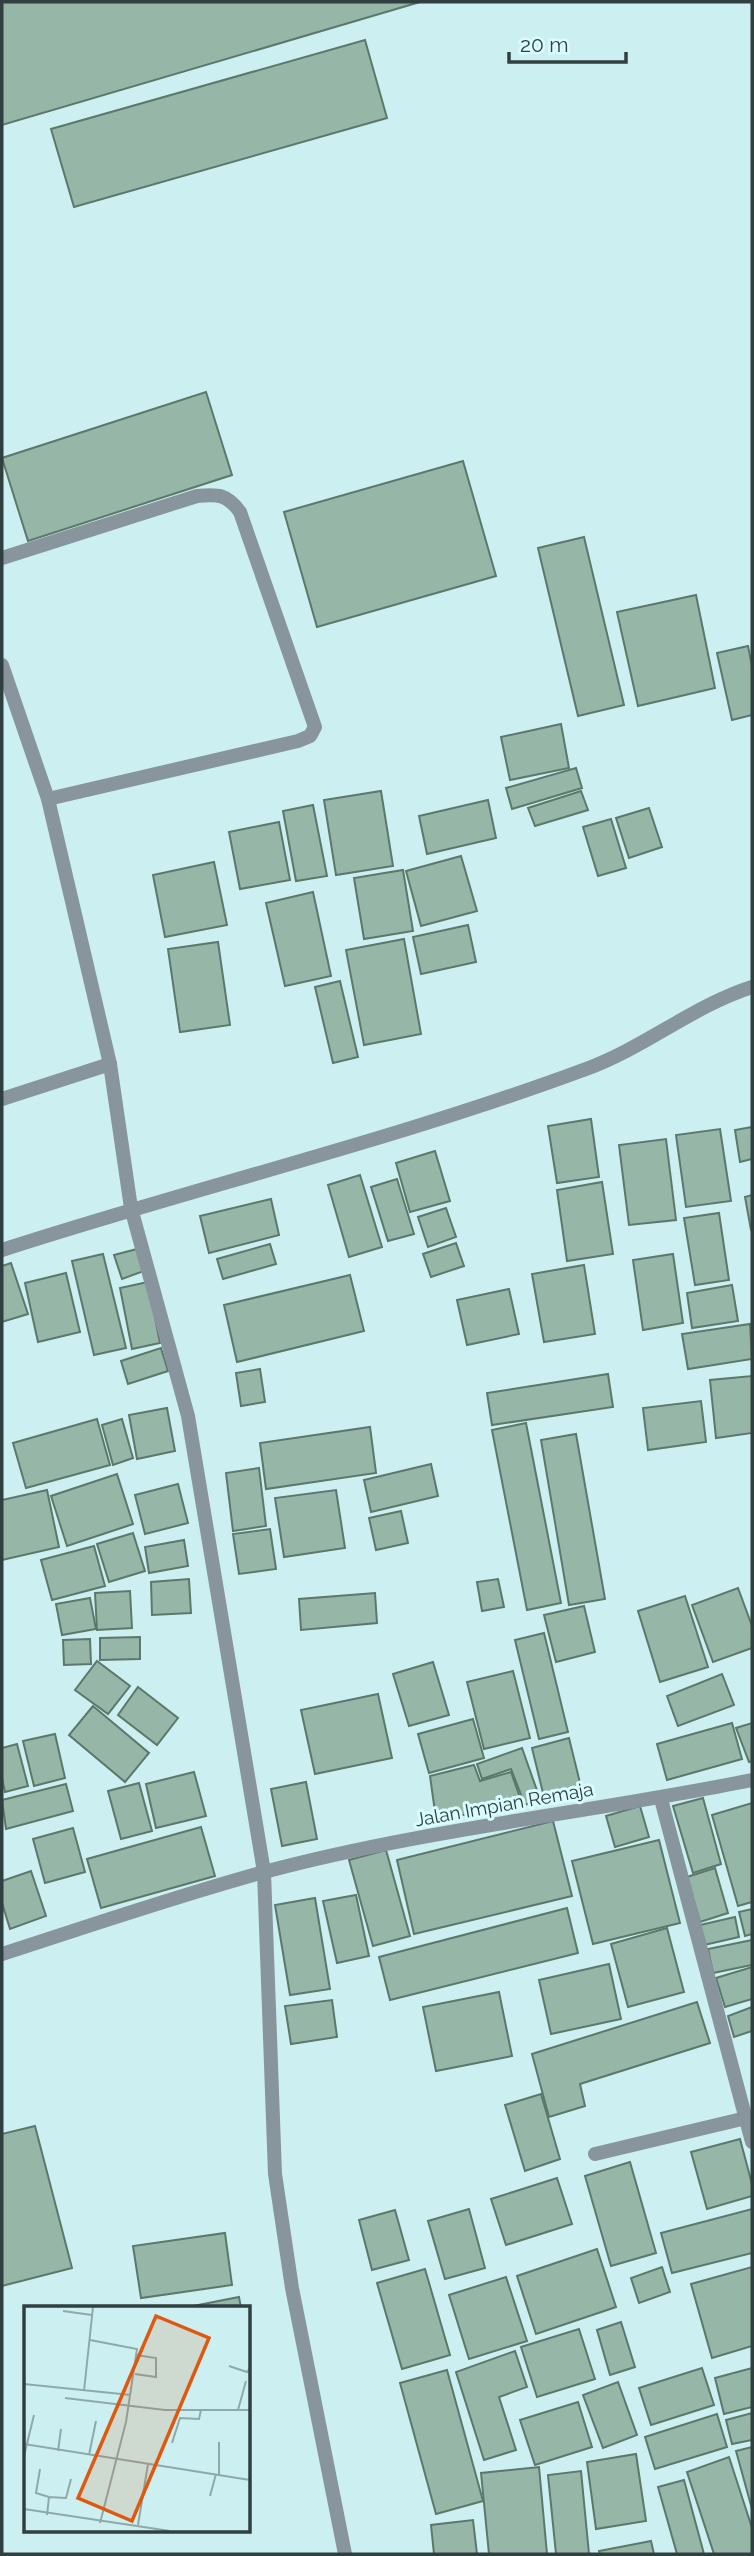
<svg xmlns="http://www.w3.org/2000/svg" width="754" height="2556" viewBox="0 0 754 2556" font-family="Raleway,sans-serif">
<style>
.building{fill:#96b7a8;stroke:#5c786b;stroke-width:2}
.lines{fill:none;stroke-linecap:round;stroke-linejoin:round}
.service{stroke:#88959d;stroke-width:14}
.minor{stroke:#88959d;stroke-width:14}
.tertiary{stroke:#88959d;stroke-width:14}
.labels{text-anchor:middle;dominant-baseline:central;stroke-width:6;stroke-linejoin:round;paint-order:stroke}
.street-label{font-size:19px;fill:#303f3f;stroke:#d9fdff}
.inset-road{fill:none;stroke:#8ea9aa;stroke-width:2}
.view{fill:#df580f;fill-opacity:0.15;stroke:#df580f;stroke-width:3.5}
.inset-edge{fill:none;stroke:#303f3f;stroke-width:3.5}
</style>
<rect width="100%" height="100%" fill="#ccf0f1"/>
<g class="building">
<path d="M2 2H420L2 125Z"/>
<path d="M365 40 387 118 74 207 51 129Z"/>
<path d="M206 392 232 475 28 541 2 458Z"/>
<path d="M463 461 496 576 317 627 284 512Z"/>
<path d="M584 537 624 705 578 716 538 548Z"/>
<path d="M696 595 715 688 638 706 617 612Z"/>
<path d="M748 646 752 666V715L732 720 717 653Z"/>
<path d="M561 724 569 768 510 780 501 737Z"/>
<path d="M576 768 582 788 512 809 506 788Z"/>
<path d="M381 791 393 866 336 875 324 800Z"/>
<path d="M581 791 588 810 535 826 528 808Z"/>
<path d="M488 800 496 838 427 854 419 816Z"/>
<path d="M313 805 327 876 296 881 283 811Z"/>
<path d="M649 808 662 847 629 858 616 818Z"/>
<path d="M611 819 626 868 598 876 583 827Z"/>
<path d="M279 822 290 880 240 889 229 832Z"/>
<path d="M461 856 477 911 421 926 406 871Z"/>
<path d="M214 862 227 925 165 937 153 875Z"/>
<path d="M403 870 413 931 364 939 354 878Z"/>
<path d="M313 892 331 976 285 986 266 903Z"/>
<path d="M468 925 476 962 421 974 413 937Z"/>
<path d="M404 939 421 1034 364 1045 346 950Z"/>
<path d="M218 942 230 1025 180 1032 168 949Z"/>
<path d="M340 981 358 1057 333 1063 315 987Z"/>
<path d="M591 1119 599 1177 557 1183 548 1126Z"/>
<path d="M752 1127V1159L740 1162 735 1130Z"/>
<path d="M720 1129 731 1201 686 1207 676 1135Z"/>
<path d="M666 1139 676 1220 629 1225 619 1145Z"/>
<path d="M435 1151 450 1201 410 1212 396 1163Z"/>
<path d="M360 1175 382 1247 349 1257 328 1185Z"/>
<path d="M397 1179 414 1234 388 1241 371 1187Z"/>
<path d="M602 1182 613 1254 567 1261 557 1190Z"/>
<path d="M752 1195V1230H751L745 1197Z"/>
<path d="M271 1199 279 1235 209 1253 200 1216Z"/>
<path d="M446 1208 456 1237 428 1247 418 1217Z"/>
<path d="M719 1213 729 1280 695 1285 684 1218Z"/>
<path d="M456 1243 464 1266 431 1277 423 1254Z"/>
<path d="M270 1244 276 1264 223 1279 217 1259Z"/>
<path d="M137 1249 144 1271 122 1279 114 1255Z"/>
<path d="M103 1254 126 1348 94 1355 72 1261Z"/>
<path d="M673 1254 683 1323 643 1330 633 1260Z"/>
<path d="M11 1263 28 1314 2 1322V1266Z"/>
<path d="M584 1265 595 1334 544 1342 532 1274Z"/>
<path d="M66 1273 80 1332 38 1342 25 1283Z"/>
<path d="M350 1275 364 1331 237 1362 224 1305Z"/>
<path d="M148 1282 160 1343 132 1349 120 1288Z"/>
<path d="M732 1285 738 1321 692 1328 687 1293Z"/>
<path d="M509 1289 519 1334 467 1345 457 1300Z"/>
<path d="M750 1324 752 1359 688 1369 682 1334Z"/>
<path d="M161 1348 168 1371 128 1384 121 1361Z"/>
<path d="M260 1369 265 1402 241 1406 236 1373Z"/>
<path d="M608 1374 613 1407 492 1425 487 1393Z"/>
<path d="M752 1376V1433L716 1438 710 1380Z"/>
<path d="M701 1401 706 1442 648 1450 643 1408Z"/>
<path d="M167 1408 175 1451 137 1459 129 1415Z"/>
<path d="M97 1419 110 1465 26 1488 13 1443Z"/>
<path d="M122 1419 133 1458 113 1465 102 1425Z"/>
<path d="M526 1423 561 1603 527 1610 492 1430Z"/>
<path d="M370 1427 376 1473 266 1489 260 1443Z"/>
<path d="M576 1434 605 1599 569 1605 541 1440Z"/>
<path d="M431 1464 438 1496 371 1512 364 1480Z"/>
<path d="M259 1468 266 1526 233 1531 226 1473Z"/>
<path d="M117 1474 133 1524 67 1546 51 1496Z"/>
<path d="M178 1484 188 1523 145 1534 135 1495Z"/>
<path d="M47 1490 59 1547 2 1560V1500Z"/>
<path d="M336 1490 345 1548 284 1557 275 1498Z"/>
<path d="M401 1511 408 1543 376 1550 369 1518Z"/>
<path d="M270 1529 276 1569 239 1574 233 1534Z"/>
<path d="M133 1533 145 1571 109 1582 97 1544Z"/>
<path d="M184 1540 188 1566 149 1573 145 1547Z"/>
<path d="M94 1546 105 1586 52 1600 41 1560Z"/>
<path d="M189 1579 191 1613 152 1615 151 1582Z"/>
<path d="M498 1579 504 1607 482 1611 477 1582Z"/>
<path d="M738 1588 752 1626V1648L713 1662 692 1605Z"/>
<path d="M130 1591 132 1628 97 1630 95 1593Z"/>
<path d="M375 1593 377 1623 301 1630 299 1599Z"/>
<path d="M685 1596 708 1667 660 1682 638 1611Z"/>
<path d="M90 1598 96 1629 62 1635 56 1604Z"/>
<path d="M584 1606 595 1652 556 1662 544 1615Z"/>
<path d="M544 1633 568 1732 539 1739 515 1640Z"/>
<path d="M140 1637V1659L100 1660V1638Z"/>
<path d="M90 1639 91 1664 64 1665 63 1640Z"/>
<path d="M97 1661 130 1686 108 1714 75 1690Z"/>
<path d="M433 1662 449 1715 409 1726 393 1674Z"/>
<path d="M513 1671 530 1738 484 1749 467 1682Z"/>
<path d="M722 1674 734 1705 678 1726 667 1696Z"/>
<path d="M138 1687 178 1718 157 1745 118 1715Z"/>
<path d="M378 1694 392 1758 315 1774 301 1710Z"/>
<path d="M93 1706 149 1753 125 1782 69 1735Z"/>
<path d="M473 1719 484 1758 429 1773 418 1734Z"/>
<path d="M732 1723 742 1759 667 1780 657 1744Z"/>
<path d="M752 1723V1761L749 1762 736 1728Z"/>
<path d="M55 1734 65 1778 34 1786 23 1741Z"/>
<path d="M569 1738 581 1787 544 1797 532 1748Z"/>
<path d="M17 1744 28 1786 5 1792 2 1778V1748Z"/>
<path d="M522 1748 540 1799 525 1805 511 1769 482 1779 477 1764Z"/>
<path d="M474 1765 480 1781 511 1772 523 1806 436 1819 430 1776Z"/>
<path d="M194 1772 206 1816 156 1828 146 1784Z"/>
<path d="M306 1782 317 1839 282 1846 271 1789Z"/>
<path d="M139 1783 152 1831 121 1839 108 1791Z"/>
<path d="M66 1784 73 1811 6 1829 2 1800Z"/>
<path d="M703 1798 721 1864 693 1873 673 1806Z"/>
<path d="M752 1803V1902L738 1906 712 1815Z"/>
<path d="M640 1806 649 1837 615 1847 606 1816Z"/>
<path d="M553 1821 572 1896 414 1934 397 1860Z"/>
<path d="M201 1827 215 1876 101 1908 87 1859Z"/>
<path d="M73 1828 85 1872 45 1883 33 1839Z"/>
<path d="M659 1840 680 1923 593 1944 572 1861Z"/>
<path d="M386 1850 410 1936 373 1946 349 1860Z"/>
<path d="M715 1868 728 1913 700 1922 687 1877Z"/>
<path d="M31 1871 46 1916 10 1929 2 1903V1881Z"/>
<path d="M356 1895 369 1956 337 1963 323 1901Z"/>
<path d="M315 1898 330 1989 290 1995 275 1905Z"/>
<path d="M567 1908 578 1953 390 2000 379 1957Z"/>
<path d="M752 1909V1934L745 1936 739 1912Z"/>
<path d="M735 1917 739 1937 704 1945 700 1925Z"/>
<path d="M667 1928 684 1992 628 2007 611 1944Z"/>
<path d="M752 1940V1965L713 1973 708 1949Z"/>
<path d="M609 1964 621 2019 551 2034 539 1980Z"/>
<path d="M752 1967V1999L725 2007 716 1978Z"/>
<path d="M499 1992 512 2056 436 2071 423 2007Z"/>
<path d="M332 2000 337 2037 291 2044 285 2006Z"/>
<path d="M697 2002 710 2043 580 2084 585 2106 549 2117 532 2054Z"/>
<path d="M752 2007V2031L734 2037 728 2016Z"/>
<path d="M541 2094 560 2159 525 2171 505 2105Z"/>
<path d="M35 2126 72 2268 2 2286V2134Z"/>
<path d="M740 2139 752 2184V2196L707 2209 691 2152Z"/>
<path d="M630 2162 656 2253 611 2266 585 2176Z"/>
<path d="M557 2178 572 2224 506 2245 491 2199Z"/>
<path d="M469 2209 485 2268 445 2279 428 2221Z"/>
<path d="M752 2209V2253L672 2273 661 2233Z"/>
<path d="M395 2210 409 2260 372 2270 359 2220Z"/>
<path d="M225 2233 232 2285 141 2298 133 2246Z"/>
<path d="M597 2249 616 2307 536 2334 517 2276Z"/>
<path d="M662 2267 670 2292 639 2303 631 2278Z"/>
<path d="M752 2267V2346L712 2358 691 2284Z"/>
<path d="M425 2269 450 2355 402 2369 377 2283Z"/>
<path d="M506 2277 527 2341 469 2359 449 2295Z"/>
<path d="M239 2297 241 2308H183Z"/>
<path d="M621 2322 635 2367 610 2375 597 2330Z"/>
<path d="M579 2329 595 2379 537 2397 521 2347Z"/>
<path d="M515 2351 527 2387 499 2397 516 2450 484 2460 456 2372Z"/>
<path d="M702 2368 714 2405 651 2425 639 2388Z"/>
<path d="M752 2368V2407L724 2414 715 2378Z"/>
<path d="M447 2370 483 2501 436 2514 400 2383Z"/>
<path d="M618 2382 637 2435 603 2448 583 2395Z"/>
<path d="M578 2402 592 2447 535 2465 520 2420Z"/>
<path d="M752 2413V2440L732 2444 726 2420Z"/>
<path d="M717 2414 727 2447 655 2469 645 2437Z"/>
<path d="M752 2447V2509L736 2451Z"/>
<path d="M636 2454 646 2521 596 2529 587 2462Z"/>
<path d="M729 2457 752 2528V2554H714L687 2472Z"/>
<path d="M539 2467 547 2554H489L481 2473Z"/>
<path d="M581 2471 589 2554H556L548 2475Z"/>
<path d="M684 2480 704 2554H677L658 2487Z"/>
<path d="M473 2520 477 2554H434L431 2525Z"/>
<path d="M651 2541 654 2554H600L599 2551Z"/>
</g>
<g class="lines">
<g class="service">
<path d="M2 558 197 496C218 494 227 494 240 512L315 727 310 736 298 741 48 799"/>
<path d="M2 665 48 799 110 1064"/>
</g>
<g class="minor">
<path d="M2 1250C196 1187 395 1140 586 1069 644 1048 693 1006 752 987"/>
<path d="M661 1799 752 2142"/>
<path d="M2 1954C89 1926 176 1896 264 1872 424 1829 590 1813 752 1780"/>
<path d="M595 2154 746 2118"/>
</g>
<path class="tertiary" d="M2 1099 110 1064 131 1208 188 1416 264 1872 275 2174 292 2288 345 2554"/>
</g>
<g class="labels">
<g class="street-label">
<text transform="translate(504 1804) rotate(-10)">Jalan Impian Remaja</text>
</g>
</g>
<g transform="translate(24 2306)">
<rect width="226" height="226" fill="#ccf0f1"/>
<path class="inset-road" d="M39 5 68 9M66 34 113 43 102 116 76 217M205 60 223 66 226 62M111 68 132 71V52L112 49M0 78 107 89M60 85 69 1M41 92 141 104H226M214 104 222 75M195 136V169M148 137 156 112 175 113 177 104M0 138 226 174M34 145 37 123M65 149 72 115M0 150 10 109M16 163 12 187 25 191M186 190 192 168M0 203 146 225M23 209 25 191 42 192 47 173M114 219 124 158"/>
<path class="view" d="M132 10 185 32 108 215 54 192Z"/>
<rect width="226" height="226" class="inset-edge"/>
</g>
<rect width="754" height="2556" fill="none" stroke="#303f3f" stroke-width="7"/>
<path d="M509 52v10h117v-10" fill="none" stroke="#303f3f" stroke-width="3.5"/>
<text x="520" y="52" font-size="21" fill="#303f3f" stroke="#d9fdff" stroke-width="5" paint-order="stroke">20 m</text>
</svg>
